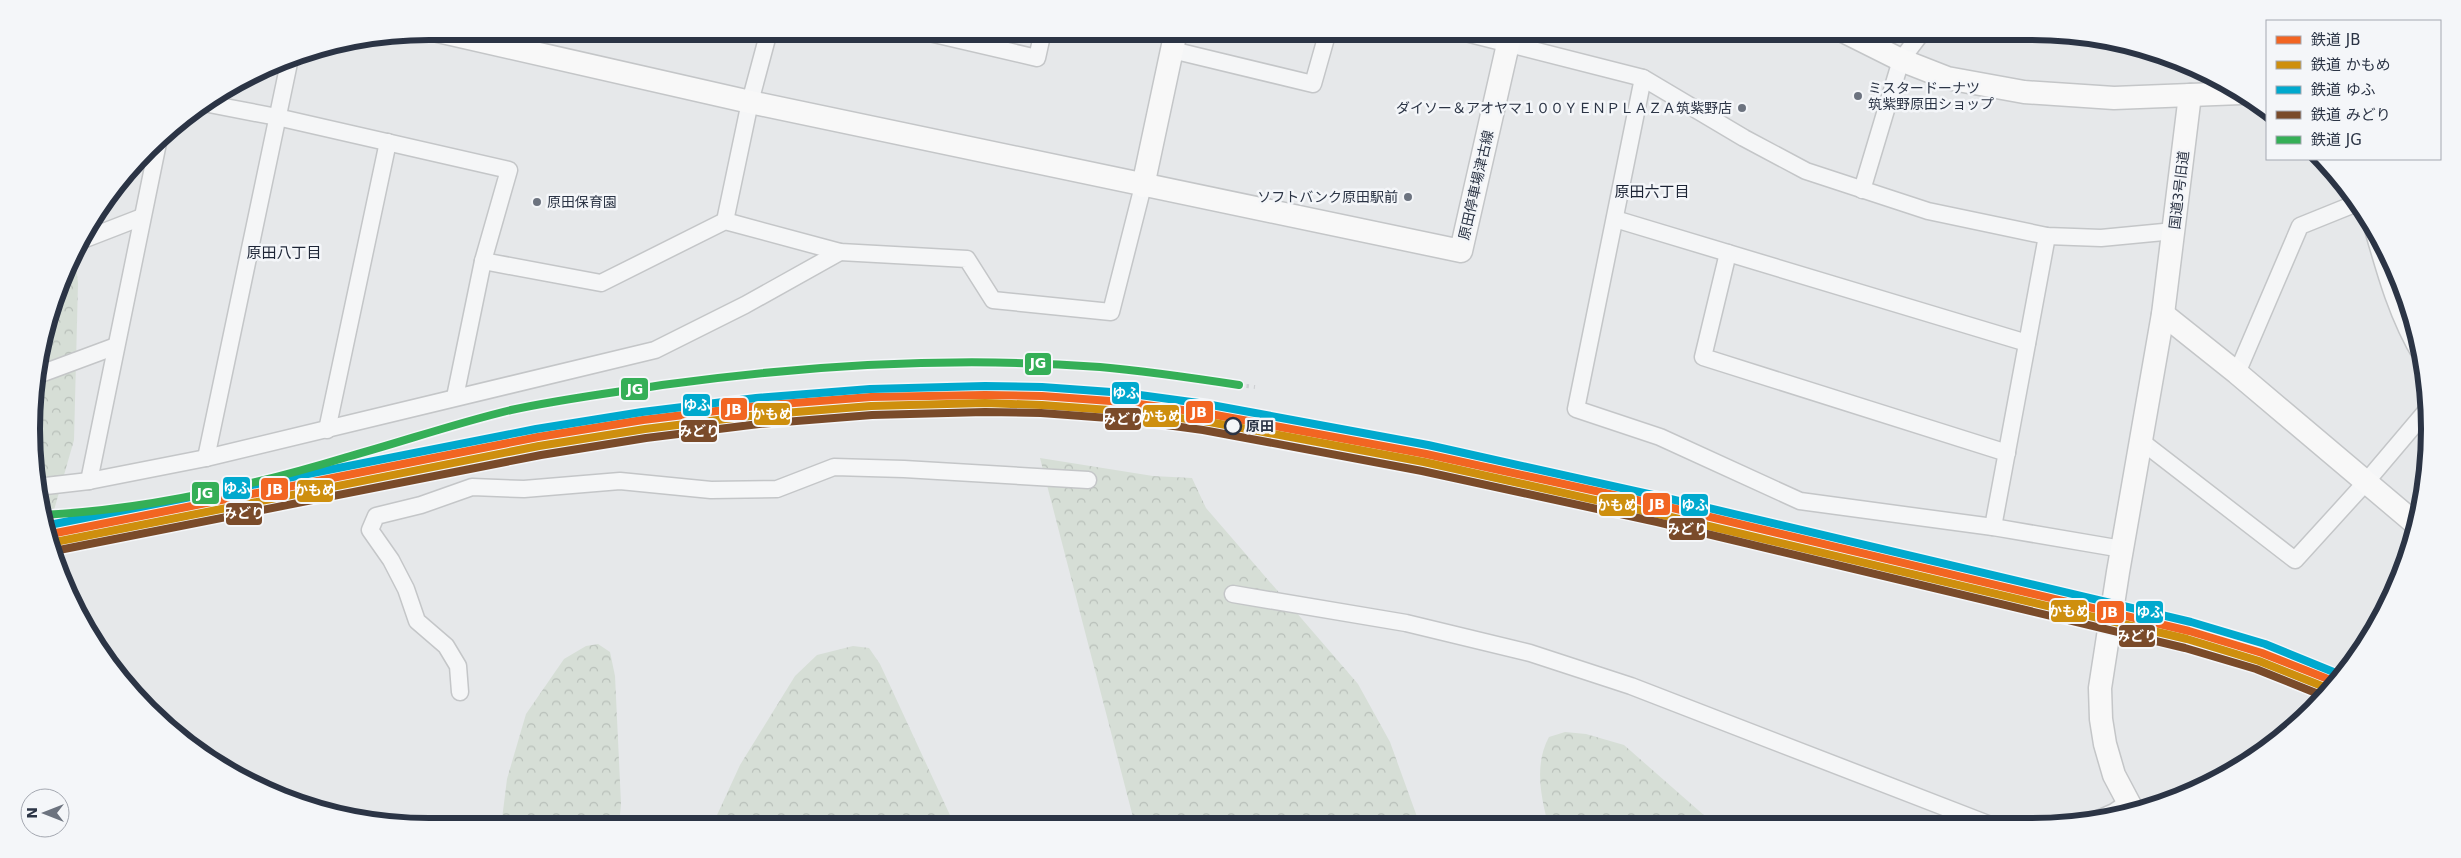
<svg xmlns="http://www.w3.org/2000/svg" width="2461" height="858" viewBox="0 0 2461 858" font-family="'DejaVu Sans','Noto Sans JP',sans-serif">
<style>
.forest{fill:url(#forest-crowns)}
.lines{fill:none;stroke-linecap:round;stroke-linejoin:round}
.street-casing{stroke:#c4c6c8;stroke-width:19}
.secondary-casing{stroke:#c4c6c8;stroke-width:25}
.street{stroke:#f5f6f7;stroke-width:16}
.secondary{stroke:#f8f8f8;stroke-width:22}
.rail{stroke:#cecfd2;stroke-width:4;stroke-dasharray:2.5 5;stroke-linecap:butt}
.rail-1-casing{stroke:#f4f6f9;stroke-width:11}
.rail-2-casing{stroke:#f4f6f9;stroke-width:11}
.rail-3-casing{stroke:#f4f6f9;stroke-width:11}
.rail-4-casing{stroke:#f4f6f9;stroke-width:11}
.rail-5-casing{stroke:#f4f6f9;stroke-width:11}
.rail-1{stroke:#f26522;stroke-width:8}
.rail-2{stroke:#ce8f0e;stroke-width:8}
.rail-3{stroke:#00a9ce;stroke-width:8}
.rail-4{stroke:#7a4b2a;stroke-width:8}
.rail-5{stroke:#35af57;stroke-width:8}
.poi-dot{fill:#6c737f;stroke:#f4f6f9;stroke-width:2}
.stop-dot{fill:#f4f6f9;stroke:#2b3445;stroke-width:2.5}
.labels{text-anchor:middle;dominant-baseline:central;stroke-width:5;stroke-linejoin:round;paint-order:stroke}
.poi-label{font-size:14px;fill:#2b3445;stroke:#f4f6f9;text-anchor:start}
.street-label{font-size:14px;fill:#2b3445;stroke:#f4f6f9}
.stop-label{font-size:14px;font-weight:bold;fill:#2b3445;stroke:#f4f6f9;text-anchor:start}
.neighbourhood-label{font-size:15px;fill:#1d2536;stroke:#f4f6f9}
.rim{fill:none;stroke:#2b3445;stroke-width:6}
.line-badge{stroke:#f4f6f9;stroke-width:2}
.badge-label{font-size:14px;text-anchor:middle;font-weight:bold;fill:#fff}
</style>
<defs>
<pattern id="forest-crowns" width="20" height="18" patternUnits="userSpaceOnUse" patternTransform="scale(1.25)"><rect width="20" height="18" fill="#d6ded6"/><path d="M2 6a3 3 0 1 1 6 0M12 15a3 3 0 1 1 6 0" fill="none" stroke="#b8bfb9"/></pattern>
</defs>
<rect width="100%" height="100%" fill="#e6e8ea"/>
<g class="forest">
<path d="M74 250 78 283 74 440 54 510 44 530 32 455 35 377Z"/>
<path d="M1040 458 1153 476 1192 478 1206 508 1358 684 1390 742 1420 825H1135Z"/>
<path d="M598 644 610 652 615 676 621 804 619 826 501 827 507 779 526 714 564 659 586 646Z"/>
<path d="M853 646 869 648 880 664 955 826H712L740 765 795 676 817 655Z"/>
<path d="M1565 732 1586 734 1624 745 1714 824H1548C1541 797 1534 764 1549 737Z"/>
</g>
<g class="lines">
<g class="street-casing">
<g id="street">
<path d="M921 31 1037 58 1043 31"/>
<path d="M1458 31 1643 78 1744 138 1806 171 1928 211 2047 236 2101 238 2174 231"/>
<path d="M1172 50 1313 84 1328 31"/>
<path d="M1643 78 1576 409 1660 437 1800 501 1993 527 2122 549"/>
<path d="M209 104 277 117 509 170 483 261 455 397"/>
<path d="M1862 190 1901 60 1923 31"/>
<path d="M1615 219 2027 343"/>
<path d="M725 221 750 102 769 31"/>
<path d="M2371 222C2384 268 2397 317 2422 357"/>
<path d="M80 241 142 217"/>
<path d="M1728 253 1703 357 2007 453"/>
<path d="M483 261 601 283 725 221 840 252 967 259 993 300 1111 312 1143 186"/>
<path d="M2237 373 2300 226 2357 203"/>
<path d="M35 376 116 346"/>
<path d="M327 430 388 142"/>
<path d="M2141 441 2295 560 2366 482 2427 410"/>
<path d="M206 458 290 58"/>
<path d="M89 481 159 138"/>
<path d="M37 487 89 481 206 458 655 350 745 305 840 252"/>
<path d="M1993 527 2047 236"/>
<path d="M1233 594 1406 623 1530 653 1631 686 1988 824"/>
<path d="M460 692 458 666 446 646 417 621 406 589 391 560 370 530 376 516 421 505 472 487 524 489 620 481 711 490 777 489 834 467 904 469 1088 480"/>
<path d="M2096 820 2114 812 2127 803"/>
</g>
</g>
<g class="secondary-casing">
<g id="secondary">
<path d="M438 31 750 102 1461 251 1511 31"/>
<path d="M1843 31 1901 60 1947 78 2024 92 2114 98 2241 93"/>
<path d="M1143 186 1176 31"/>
<path d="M2163 314 2237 373 2417 525"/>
<path d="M2132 809 2114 775 2105 744 2101 719 2100 688 2118 572 2163 314 2190 95"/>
</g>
</g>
<use href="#street" class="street"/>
<use href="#secondary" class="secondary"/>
<path class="rail" d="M1239 385 1255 387"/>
<g class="rail-1-casing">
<path id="rail-1" d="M46 535 538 437 643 420 757 406 871 397 985 395 1042 396 1124 402 1205 413 1426 454 1660 505 2189 631 2262 653 2333 681"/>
</g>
<g class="rail-2-casing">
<path id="rail-2" d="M50 543 539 446 645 429 758 415 871 406 985 403 1042 405 1123 411 1204 421 1424 462 1658 514 2187 639 2259 661 2327 688"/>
</g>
<g class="rail-3-casing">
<path id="rail-3" d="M44 526 536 429 642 412 756 398 870 389 985 386 1042 387 1125 393 1206 404 1428 445 1662 497 2191 622 2265 644 2336 673"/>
</g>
<g class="rail-4-casing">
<path id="rail-4" d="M54 551 541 455 646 438 759 424 872 415 985 412 1041 413 1122 419 1203 430 1422 471 1657 522 2185 648 2256 669 2321 695"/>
</g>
<g class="rail-5-casing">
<path id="rail-5" d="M42 515C146 510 248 487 347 457 402 442 456 423 511 410 561 399 611 393 662 385 807 365 953 356 1100 367 1146 371 1193 378 1239 385"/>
</g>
<use href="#rail-1" class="rail-1"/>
<use href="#rail-2" class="rail-2"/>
<use href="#rail-3" class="rail-3"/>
<use href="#rail-4" class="rail-4"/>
<use href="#rail-5" class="rail-5"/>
</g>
<g class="poi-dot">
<circle cx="1858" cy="96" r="5"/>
<circle cx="1742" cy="108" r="5"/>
<circle cx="1408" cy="197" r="5"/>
<circle cx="537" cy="202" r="5"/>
</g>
<circle class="stop-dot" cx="1233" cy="426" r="8"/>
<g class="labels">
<g class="poi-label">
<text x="1868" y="88">ミスタードーナツ<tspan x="1868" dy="16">筑紫野原田ショップ</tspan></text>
<text x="1732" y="108" text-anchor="end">ダイソー＆アオヤマ１００ＹＥＮＰＬＡＺＡ筑紫野店</text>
<text x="1398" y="197" text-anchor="end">ソフトバンク原田駅前</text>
<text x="547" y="202">原田保育園</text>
</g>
<g class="street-label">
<text transform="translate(1476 185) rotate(-77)">原田停車場津古線</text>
<text transform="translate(2179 190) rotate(-83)">国道3号旧道</text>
</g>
<g class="stop-label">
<text x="1246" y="426">原田</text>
</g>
<g class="neighbourhood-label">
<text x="1652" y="192">原田六丁目</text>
<text x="284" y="253">原田八丁目</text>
</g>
</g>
<path d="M0 0H2461V858H0ZM429 40H2032A389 389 0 0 1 2421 429V429A389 389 0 0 1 2032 818H429A389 389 0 0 1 40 429V429A389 389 0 0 1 429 40Z" fill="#f4f6f9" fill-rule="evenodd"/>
<path class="rim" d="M429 40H2032A389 389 0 0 1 2421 429V429A389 389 0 0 1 2032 818H429A389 389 0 0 1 40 429V429A389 389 0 0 1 429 40Z"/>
<g class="line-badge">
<rect x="1024" y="352" width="28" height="24" rx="5" fill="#35af57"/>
<rect x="620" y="377" width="29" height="24" rx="5" fill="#35af57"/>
<rect x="1111" y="381" width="29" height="24" rx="5" fill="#00a9ce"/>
<rect x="682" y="393" width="29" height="24" rx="5" fill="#00a9ce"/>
<rect x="720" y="397" width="28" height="24" rx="5" fill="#f26522"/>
<rect x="1185" y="400" width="29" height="24" rx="5" fill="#f26522"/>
<rect x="753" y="402" width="38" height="24" rx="5" fill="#ce8f0e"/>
<rect x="1142" y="404" width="38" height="24" rx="5" fill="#ce8f0e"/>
<rect x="1104" y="407" width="38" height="24" rx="5" fill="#7a4b2a"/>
<rect x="680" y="419" width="38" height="24" rx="5" fill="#7a4b2a"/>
<rect x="222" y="476" width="29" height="24" rx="5" fill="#00a9ce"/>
<rect x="260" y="477" width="29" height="24" rx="5" fill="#f26522"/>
<rect x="296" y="479" width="38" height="24" rx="5" fill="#ce8f0e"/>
<rect x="191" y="481" width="29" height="24" rx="5" fill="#35af57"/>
<rect x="1642" y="492" width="29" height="24" rx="5" fill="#f26522"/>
<rect x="1680" y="493" width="29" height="24" rx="5" fill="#00a9ce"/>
<rect x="1598" y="493" width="38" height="24" rx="5" fill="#ce8f0e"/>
<rect x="225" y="502" width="38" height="24" rx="5" fill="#7a4b2a"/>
<rect x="1668" y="517" width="38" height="24" rx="5" fill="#7a4b2a"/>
<rect x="2050" y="599" width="38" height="24" rx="5" fill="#ce8f0e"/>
<rect x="2135" y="600" width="29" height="24" rx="5" fill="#00a9ce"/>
<rect x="2096" y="600" width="29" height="24" rx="5" fill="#f26522"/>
<rect x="2118" y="624" width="38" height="24" rx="5" fill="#7a4b2a"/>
</g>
<g class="badge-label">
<text x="1038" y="368">JG</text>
<text x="635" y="394">JG</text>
<text x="1126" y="398">ゆふ</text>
<text x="697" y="410">ゆふ</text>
<text x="734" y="414">JB</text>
<text x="1199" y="417">JB</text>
<text x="772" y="419">かもめ</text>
<text x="1161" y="421">かもめ</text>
<text x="1123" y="424">みどり</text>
<text x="699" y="436">みどり</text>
<text x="237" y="493">ゆふ</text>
<text x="275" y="494">JB</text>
<text x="315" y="495">かもめ</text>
<text x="205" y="498">JG</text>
<text x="1657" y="509">JB</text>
<text x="1695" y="510">ゆふ</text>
<text x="1617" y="510">かもめ</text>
<text x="244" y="518">みどり</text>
<text x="1687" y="534">みどり</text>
<text x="2069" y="616">かもめ</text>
<text x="2150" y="617">ゆふ</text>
<text x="2110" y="617">JB</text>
<text x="2137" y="641">みどり</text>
</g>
<rect x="2266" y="20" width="175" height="140" fill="#f4f6f9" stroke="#a4a8b1"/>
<rect x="2276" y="36" width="25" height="8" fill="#f26522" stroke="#a4a8b1"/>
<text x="2311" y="45" font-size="15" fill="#2b3445">鉄道 JB</text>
<rect x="2276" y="61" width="25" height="8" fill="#ce8f0e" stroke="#a4a8b1"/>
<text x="2311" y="70" font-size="15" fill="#2b3445">鉄道 かもめ</text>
<rect x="2276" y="86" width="25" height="8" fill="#00a9ce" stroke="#a4a8b1"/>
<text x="2311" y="95" font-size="15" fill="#2b3445">鉄道 ゆふ</text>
<rect x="2276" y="111" width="25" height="8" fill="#7a4b2a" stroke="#a4a8b1"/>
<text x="2311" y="120" font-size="15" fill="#2b3445">鉄道 みどり</text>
<rect x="2276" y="136" width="25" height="8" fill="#35af57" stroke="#a4a8b1"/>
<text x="2311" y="145" font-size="15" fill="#2b3445">鉄道 JG</text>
<g transform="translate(45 813) rotate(270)"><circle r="24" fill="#f4f6f9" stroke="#a4a8b1"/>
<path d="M0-4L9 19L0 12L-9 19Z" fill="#6c737f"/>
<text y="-8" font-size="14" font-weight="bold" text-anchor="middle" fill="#2b3445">N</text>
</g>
</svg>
